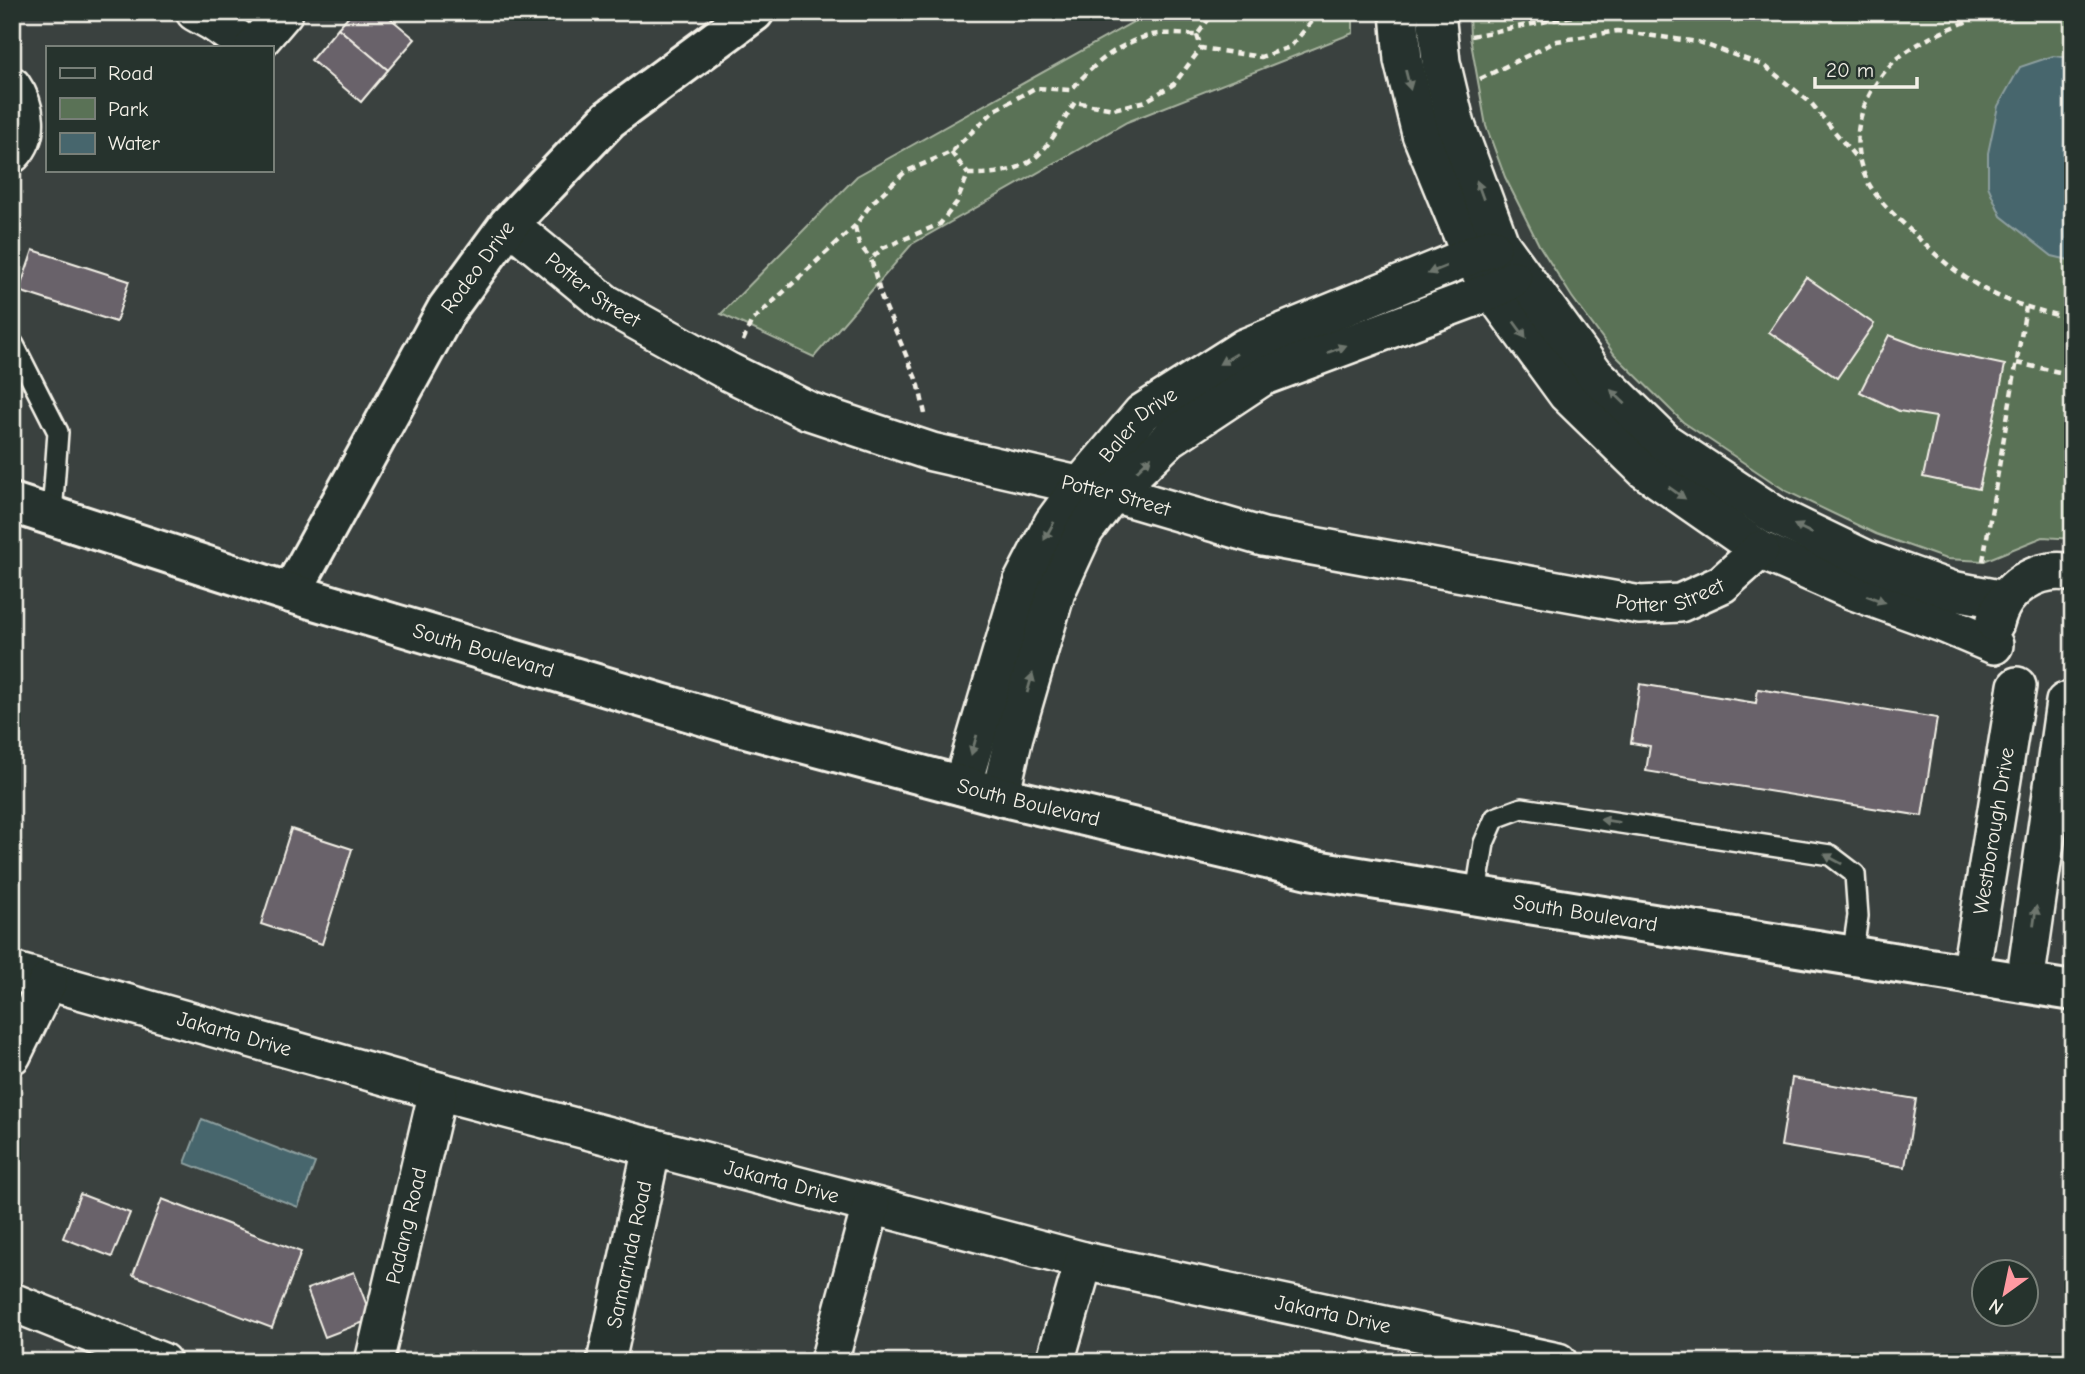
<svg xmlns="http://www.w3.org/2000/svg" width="2085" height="1374" viewBox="0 0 2085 1374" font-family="'Comic Neue',sans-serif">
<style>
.green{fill:#5a7256;stroke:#a7b29f;stroke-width:2}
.water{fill:#47666d;stroke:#8c9e9e;stroke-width:2}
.building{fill:#69626a;stroke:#f4f1e8;stroke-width:2}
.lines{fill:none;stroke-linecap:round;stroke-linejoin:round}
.service-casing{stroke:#f4f1e8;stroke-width:24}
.minor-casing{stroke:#f4f1e8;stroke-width:42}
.tertiary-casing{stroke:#f4f1e8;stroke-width:44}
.secondary-casing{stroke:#f4f1e8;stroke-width:44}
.path{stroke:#f4f1e8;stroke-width:4.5;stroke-dasharray:7 5;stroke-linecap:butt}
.service{stroke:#26332d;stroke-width:19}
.minor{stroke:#26332d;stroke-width:37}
.tertiary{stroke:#26332d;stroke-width:38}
.secondary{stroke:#26332d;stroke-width:38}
.oneway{fill:#6e766e}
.labels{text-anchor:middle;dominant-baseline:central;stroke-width:6;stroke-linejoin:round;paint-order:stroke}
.street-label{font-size:21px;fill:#f4f1e8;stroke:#26332d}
</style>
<rect width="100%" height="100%" fill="#3a413f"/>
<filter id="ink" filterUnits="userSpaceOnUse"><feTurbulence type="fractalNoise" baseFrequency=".0143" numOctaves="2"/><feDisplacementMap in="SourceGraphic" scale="14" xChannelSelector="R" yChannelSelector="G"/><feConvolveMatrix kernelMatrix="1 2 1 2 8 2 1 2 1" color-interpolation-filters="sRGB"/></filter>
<g filter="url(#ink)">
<g class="green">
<path d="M1151 12H1353V33L1127 122 912 244 814 357 721 314 857 176Z"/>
<path d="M1469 12H2073V539L2043 537 1984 561 1946 559 1876 534 1786 491 1683 422 1615 355 1572 297 1539 245 1505 177 1486 126 1470 37Z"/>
</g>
<g class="water">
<path d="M2053 56 2073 58V261L2052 256 2001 216 1988 186V153L1998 106 2020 67Z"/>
<path d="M202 1119 315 1163 298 1207 185 1163Z"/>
</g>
<g class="building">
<path d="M352 12H383L415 39 388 70 338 28Z"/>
<path d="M338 28 388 70 361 102 311 60Z"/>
<path d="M33 250 129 281 116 322 19 291Z"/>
<path d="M1806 277 1874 324 1837 378 1769 332Z"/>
<path d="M1889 335 1921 347 2005 365 1979 489 1923 477 1936 417 1899 411 1860 392Z"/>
<path d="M1640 684 1756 703 1758 689 1937 718 1922 816 1646 771 1650 746 1631 743Z"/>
<path d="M291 829 352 849 322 944 261 924Z"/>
<path d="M1792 1078 1916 1099 1905 1167 1781 1146Z"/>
<path d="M80 1194 130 1213 112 1257 63 1238Z"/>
<path d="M162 1199 301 1252 272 1328 133 1275Z"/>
<path d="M354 1272 372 1319 325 1337 307 1289Z"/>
</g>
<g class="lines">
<g class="service-casing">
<g id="service">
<path d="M14 345 58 432 52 515"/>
<path d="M1476 894 1484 843 1495 818 1522 808 1830 855 1855 874 1858 916 1852 957"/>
</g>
</g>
<g class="minor-casing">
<g id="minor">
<path d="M195 12 213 22 249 47"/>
<path d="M1399 12 1403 60 1421 134 1471 256 1492 291 1567 394 1645 470 1760 550 1851 590 1942 623 1994 645"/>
<path d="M1436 12 1441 62 1456 125 1500 244 1594 373 1666 443 1776 516 1865 559 1951 590 2004 600"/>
<path d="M254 47 284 12"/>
<path d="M12 86C26 106 31 134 12 154"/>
<path id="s1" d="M509 224 605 303 729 372 809 411 932 452 1113 493 1263 537 1640 605 1680 603 1722 584 1760 550"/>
<path d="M1995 623C2003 588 2038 565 2073 573"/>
<path id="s2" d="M962 786 1022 583 1053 523 1081 485 1142 413 1244 348 1492 247"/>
<path d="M1000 796 1014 736 1056 592 1084 531 1113 493 1170 438 1262 377 1492 291 1513 279"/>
<path id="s3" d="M12 971 438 1091 1084 1261 1558 1362"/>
<path id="s4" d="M1970 976 2017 686"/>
<path d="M2025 983 2065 702"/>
<path d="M12 1055 48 981"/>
<path d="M12 1302 162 1362"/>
<path id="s5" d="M374 1362 438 1091"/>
<path id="s6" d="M606 1362 652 1147"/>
<path d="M829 1362 871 1206"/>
<path d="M1055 1362 1084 1261"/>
</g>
</g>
<g class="tertiary-casing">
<g id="tertiary">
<path id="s7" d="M291 593 447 309 509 224 609 119 754 12"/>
</g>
</g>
<g class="secondary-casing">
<g id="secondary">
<path id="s8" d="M12 503 291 593 731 724 1000 796 1309 869 2073 991"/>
</g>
</g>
<g class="path">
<path d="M1988 12C1955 28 1910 41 1886 70 1856 106 1846 152 1874 192 1884 206 1899 219 1911 231 1931 251 1953 271 1977 285 2006 303 2040 311 2073 319"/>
<path d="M1197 35 1201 48"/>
<path d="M1471 36 1594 12"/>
<path d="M1480 79 1557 41 1617 31 1698 42 1765 66 1811 103 1858 160"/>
<path d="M951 152 968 174"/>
<path d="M855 227 859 244 871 259"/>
<path d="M743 341 751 322 855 226 871 204 905 172 951 152 995 110 1035 88 1071 90C1094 64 1118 43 1152 35 1166 32 1183 35 1197 35L1214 12"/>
<path d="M2017 363 2073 375"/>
<path d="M925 414 919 386 881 296 871 259 883 248 940 224 957 202 968 174C1035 175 1043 154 1075 102L1114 109 1146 101 1174 84 1201 48 1261 57 1290 47 1316 17 1317 12"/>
<path d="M1983 561 2026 307"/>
<path d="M2073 929V935"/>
</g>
<use href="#service" class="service"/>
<use href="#minor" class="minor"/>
<use href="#tertiary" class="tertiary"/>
<use href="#secondary" class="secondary"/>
</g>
<defs><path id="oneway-solid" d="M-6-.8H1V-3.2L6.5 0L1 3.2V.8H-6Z" transform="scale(1.75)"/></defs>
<g class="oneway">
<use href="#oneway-solid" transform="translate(1408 80) rotate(76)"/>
<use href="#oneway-solid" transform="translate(1480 190) rotate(-110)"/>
<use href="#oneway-solid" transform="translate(1437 270) rotate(158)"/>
<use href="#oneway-solid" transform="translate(1520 330) rotate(54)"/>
<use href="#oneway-solid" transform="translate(1337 349) rotate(-21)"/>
<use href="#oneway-solid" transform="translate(1228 359) rotate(149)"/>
<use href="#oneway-solid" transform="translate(1618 397) rotate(-136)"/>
<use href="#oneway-solid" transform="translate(1144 464) rotate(-44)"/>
<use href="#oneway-solid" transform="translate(1677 493) rotate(35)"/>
<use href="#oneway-solid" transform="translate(1803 529) rotate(-154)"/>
<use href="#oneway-solid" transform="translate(1049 531) rotate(119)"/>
<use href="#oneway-solid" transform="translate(1876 599) rotate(20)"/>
<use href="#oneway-solid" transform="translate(1030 683) rotate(-74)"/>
<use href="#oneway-solid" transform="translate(974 745) rotate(106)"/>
<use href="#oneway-solid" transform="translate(1610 821) rotate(-171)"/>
<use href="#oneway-solid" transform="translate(1833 859) rotate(-151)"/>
<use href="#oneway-solid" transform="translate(2035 916) rotate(-82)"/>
</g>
</g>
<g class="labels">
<g class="street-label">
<text stroke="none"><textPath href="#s7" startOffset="376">Rodeo Drive</textPath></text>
<text stroke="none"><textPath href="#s1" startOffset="107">Potter Street</textPath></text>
<text stroke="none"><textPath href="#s2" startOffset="410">Baler Drive</textPath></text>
<text stroke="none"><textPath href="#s1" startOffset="674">Potter Street</textPath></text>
<text stroke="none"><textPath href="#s1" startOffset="1241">Potter Street</textPath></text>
<text stroke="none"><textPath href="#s8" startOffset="494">South Boulevard</textPath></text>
<text stroke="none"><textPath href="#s8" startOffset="1060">South Boulevard</textPath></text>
<text stroke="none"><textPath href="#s4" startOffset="147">Westborough Drive</textPath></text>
<text stroke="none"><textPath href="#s8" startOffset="1628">South Boulevard</textPath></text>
<text stroke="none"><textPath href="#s3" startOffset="231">Jakarta Drive</textPath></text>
<text stroke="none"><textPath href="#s3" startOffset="798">Jakarta Drive</textPath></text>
<text stroke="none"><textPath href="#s5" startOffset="140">Padang Road</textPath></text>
<text stroke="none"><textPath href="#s6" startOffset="110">Samarinda Road</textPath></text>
<text stroke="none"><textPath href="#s3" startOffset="1365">Jakarta Drive</textPath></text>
</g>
</g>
<rect width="2085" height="1374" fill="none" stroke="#26332d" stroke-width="42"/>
<rect x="21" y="21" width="2043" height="1332" fill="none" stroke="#f4f1e8" stroke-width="2.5" filter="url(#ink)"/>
<rect x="46" y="46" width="228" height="126" fill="#26332d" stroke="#787f78" stroke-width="2"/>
<rect x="60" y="68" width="35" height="10" fill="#26332d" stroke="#787f78" stroke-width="2"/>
<text x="108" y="80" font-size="21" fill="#f4f1e8">Road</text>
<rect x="60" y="98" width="35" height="21" fill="#5a7256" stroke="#787f78" stroke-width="2"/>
<text x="108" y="116" font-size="21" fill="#f4f1e8">Park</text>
<rect x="60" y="133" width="35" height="21" fill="#47666d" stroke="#787f78" stroke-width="2"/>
<text x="108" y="150" font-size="21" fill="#f4f1e8">Water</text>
<g transform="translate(2005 1293) rotate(213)"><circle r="33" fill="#26332d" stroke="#787f78" stroke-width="2"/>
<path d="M0-5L12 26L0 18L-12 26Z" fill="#ff9aa2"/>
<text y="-10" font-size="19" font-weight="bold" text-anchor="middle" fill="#f4f1e8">N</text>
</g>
<path d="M1815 77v10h102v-10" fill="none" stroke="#f4f1e8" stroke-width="3.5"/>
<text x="1826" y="77" font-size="21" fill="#f4f1e8" stroke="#26332d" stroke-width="5" paint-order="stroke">20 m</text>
</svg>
